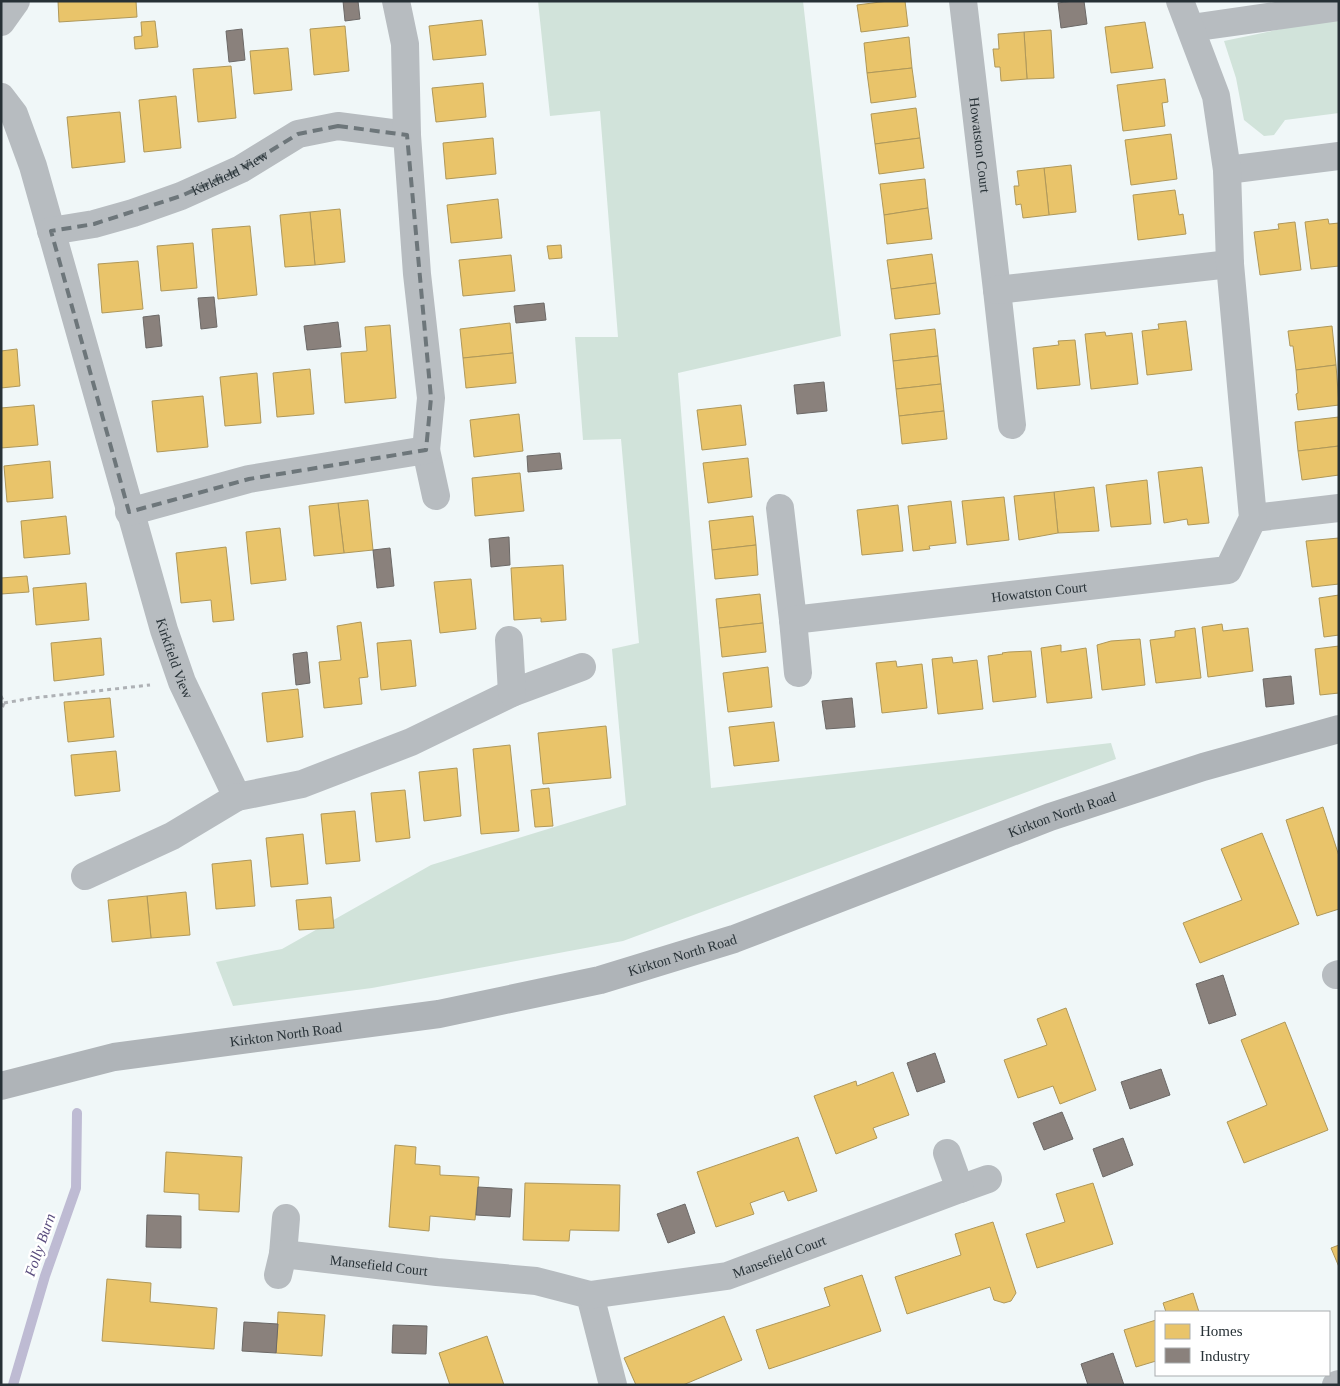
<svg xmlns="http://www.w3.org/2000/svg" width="1340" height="1386" viewBox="0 0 1340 1386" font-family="Georgia,serif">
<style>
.green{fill:#d1e3da}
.homes{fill:#e9c46a;stroke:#af985a}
.industry{fill:#8a817c;stroke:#6c6967}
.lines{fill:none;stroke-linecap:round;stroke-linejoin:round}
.stream{stroke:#bebbd3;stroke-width:10}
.path{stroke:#aeb1b5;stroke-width:3;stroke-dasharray:4 4;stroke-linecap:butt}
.minor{stroke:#b7bcc0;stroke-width:28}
.major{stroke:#afb4b8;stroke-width:28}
.marked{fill:none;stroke:#6d767a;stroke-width:4;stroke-dasharray:10 6;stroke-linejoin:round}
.labels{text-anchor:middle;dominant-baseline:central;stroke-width:5;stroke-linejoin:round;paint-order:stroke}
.street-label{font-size:14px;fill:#273136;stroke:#fff}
.water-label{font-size:15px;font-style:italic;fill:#5a4d7e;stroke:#fff}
</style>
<rect width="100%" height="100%" fill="#f0f7f8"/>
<g class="green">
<path d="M538 1H803L841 336 678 373 711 788 1111 743 1116 759 623 941 372 988 233 1006 216 962 282 949 431 865 626 805 612 649 639 643 621 439 583 440 575 337H618L600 111 550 116Z"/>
<path d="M1339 19V113L1285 120 1274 135 1264 136 1244 120 1236 78 1224 41 1305 24Z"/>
</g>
<g class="homes">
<path d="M58 1H136L137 17 59 22Z"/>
<path d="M888 1H905L908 26 861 32 857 5Z"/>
<path d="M482 20 486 55 433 60 429 26Z"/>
<path d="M155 21 158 47 135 49 134 37 142 36 141 22Z"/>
<path d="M1145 22 1153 68 1111 73 1105 27Z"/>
<path d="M345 26 349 71 314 75 310 29Z"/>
<path d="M1051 30 1054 78 1027 79 1024 32Z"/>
<path d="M1024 32 1027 79 1001 81 1000 67H995L993 49H999L998 34Z"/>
<path d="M909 37 912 68 867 73 864 43Z"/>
<path d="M288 48 292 90 254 94 250 51Z"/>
<path d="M231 66 236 118 198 122 193 69Z"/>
<path d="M912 68 916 97 871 103 867 73Z"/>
<path d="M1165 79 1168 102 1162 103 1165 126 1123 131 1117 85Z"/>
<path d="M483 83 486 117 436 122 432 88Z"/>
<path d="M176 96 181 148 144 152 139 100Z"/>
<path d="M916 108 920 138 875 144 871 114Z"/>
<path d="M120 112 125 162 72 168 67 117Z"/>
<path d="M1171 134 1177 179 1131 185 1125 140Z"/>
<path d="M493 138 496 174 446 179 443 143Z"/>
<path d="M920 138 924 168 879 174 875 144Z"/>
<path d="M1071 165 1076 212 1049 215 1044 168Z"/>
<path d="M1044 168 1049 215 1023 218 1021 204 1016 205 1014 186H1019L1017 171Z"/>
<path d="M925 179 928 208 884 215 880 184Z"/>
<path d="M1175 190 1179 215 1183 214 1186 234 1138 240 1133 195Z"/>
<path d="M498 199 502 238 451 243 447 205Z"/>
<path d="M928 208 932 239 887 244 884 215Z"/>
<path d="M340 209 345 262 315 265 310 212Z"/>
<path d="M310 212 315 265 285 267 280 215Z"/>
<path d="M1328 219 1329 224 1339 223V266L1311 269 1305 222Z"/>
<path d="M1295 222 1301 270 1260 275 1254 232 1279 229 1278 224Z"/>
<path d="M250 226 257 295 218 299 212 229Z"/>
<path d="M193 243 197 288 161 291 157 246Z"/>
<path d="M561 245 562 258 549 259 547 246Z"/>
<path d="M932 254 936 283 891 289 887 260Z"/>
<path d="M511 255 515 291 463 296 459 260Z"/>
<path d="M138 261 143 309 102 313 98 264Z"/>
<path d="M936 283 940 314 895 319 891 289Z"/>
<path d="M1186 321 1192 370 1147 375 1142 331 1159 329 1158 324Z"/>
<path d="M510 323 513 353 463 358 460 329Z"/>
<path d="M390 325 396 398 345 403 341 353 367 351 365 327Z"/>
<path d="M1332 326 1336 365 1296 370 1293 346H1290L1288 331Z"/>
<path d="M935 329 938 356 893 361 890 334Z"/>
<path d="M1105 332 1106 336 1132 333 1138 384 1091 389 1085 334Z"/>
<path d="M1075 340 1080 385 1037 389 1033 348 1059 345 1058 341Z"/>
<path d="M17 349 20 386 1 388V351Z"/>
<path d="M513 353 516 383 466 388 463 358Z"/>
<path d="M938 356 941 384 896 389 893 361Z"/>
<path d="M1336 365 1339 405 1298 410 1296 394 1298 393 1296 370Z"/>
<path d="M310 369 314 414 277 417 273 373Z"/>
<path d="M257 373 261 423 225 426 220 377Z"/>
<path d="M941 384 944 411 899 416 896 389Z"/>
<path d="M203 396 208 447 157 452 152 401Z"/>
<path d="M34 405 38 445 1 448V408Z"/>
<path d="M741 405 746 445 702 450 697 410Z"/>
<path d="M944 411 947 439 902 444 899 416Z"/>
<path d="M519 414 523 451 474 457 470 420Z"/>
<path d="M1339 417V446L1298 451 1295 422Z"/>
<path d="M1339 446V475L1302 480 1298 451Z"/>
<path d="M748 458 752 497 708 503 703 463Z"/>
<path d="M50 461 53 498 7 502 4 466Z"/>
<path d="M1202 467 1209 523 1188 525 1187 519 1164 523 1158 472Z"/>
<path d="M520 473 524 511 475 516 472 478Z"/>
<path d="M1147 480 1151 524 1111 527 1106 485Z"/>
<path d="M1094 487 1099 531 1058 533 1054 492Z"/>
<path d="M1054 492 1058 533 1019 540 1014 496Z"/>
<path d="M1004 497 1009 540 967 545 962 501Z"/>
<path d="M368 500 373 550 344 553 338 503Z"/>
<path d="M951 501 956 543 929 546 930 549 913 551 908 506Z"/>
<path d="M338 503 344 553 314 556 309 506Z"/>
<path d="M898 505 903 551 862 555 857 510Z"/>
<path d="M66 516 70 554 24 558 21 521Z"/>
<path d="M753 516 756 545 712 550 709 521Z"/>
<path d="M280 528 286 580 251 584 246 532Z"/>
<path d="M1339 538V584L1312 587 1306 541Z"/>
<path d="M756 545 758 575 715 579 712 550Z"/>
<path d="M226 547 234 620 213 622 211 600 181 603 176 553Z"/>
<path d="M563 565 566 620 541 622V618L514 620 511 568Z"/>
<path d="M27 576 29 592 1 594V578Z"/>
<path d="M471 579 476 629 440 633 434 582Z"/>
<path d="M86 583 89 620 36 625 33 588Z"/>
<path d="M760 594 763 623 719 628 716 599Z"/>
<path d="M1339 595V635L1324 637 1319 598Z"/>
<path d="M361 622 368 677 359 678 362 704 324 708 319 662 341 660 337 626Z"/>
<path d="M763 623 766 652 722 657 719 628Z"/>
<path d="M1222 624 1223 631 1248 628 1253 671 1208 677 1202 627Z"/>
<path d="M1195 628 1201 678 1156 683 1150 640 1175 637V631Z"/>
<path d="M101 638 104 675 54 681 51 643Z"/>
<path d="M1140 639 1145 685 1102 690 1097 645 1111 641Z"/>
<path d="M411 640 416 686 381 690 377 643Z"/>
<path d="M1061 645V652L1086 648 1092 698 1047 703 1041 648Z"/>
<path d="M1339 646V693L1320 695 1315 649Z"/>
<path d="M1031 651 1036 697 993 702 988 656 1003 654 1002 653 1009 652Z"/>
<path d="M952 657 953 663 977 660 983 709 938 714 932 659Z"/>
<path d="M896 661 897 667 922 664 927 708 882 713 876 663Z"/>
<path d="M768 667 772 707 728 712 723 673Z"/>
<path d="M298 689 303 737 267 742 262 693Z"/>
<path d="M110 698 114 737 68 742 64 702Z"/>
<path d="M774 722 779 761 734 766 729 727Z"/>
<path d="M606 726 611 778 543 784 538 733Z"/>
<path d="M510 745 519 831 481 834 473 749Z"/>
<path d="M116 751 120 791 75 796 71 755Z"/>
<path d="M457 768 461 816 424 821 419 772Z"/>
<path d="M549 788 553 826 535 827 531 790Z"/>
<path d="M405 790 410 838 376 842 371 793Z"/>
<path d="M1323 807 1339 856V909L1317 916 1286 820Z"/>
<path d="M355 811 360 861 326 864 321 814Z"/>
<path d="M1262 833 1299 924 1200 963 1183 923 1242 900 1221 849Z"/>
<path d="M303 834 308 884 271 887 266 838Z"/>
<path d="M251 860 255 906 216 909 212 864Z"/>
<path d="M186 892 190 935 151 938 147 896Z"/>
<path d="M147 896 151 938 112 942 108 900Z"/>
<path d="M331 897 334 928 299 930 296 900Z"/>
<path d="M1066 1008 1096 1090 1060 1104 1053 1086 1018 1098 1004 1060 1047 1045 1037 1019Z"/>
<path d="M1285 1022 1328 1130 1244 1163 1227 1122 1267 1105 1241 1040Z"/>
<path d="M893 1072 909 1115 873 1128 877 1138 836 1154 814 1096 856 1081 857 1086Z"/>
<path d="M798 1137 817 1191 788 1201 784 1191 750 1203 754 1214 716 1227 697 1172Z"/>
<path d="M395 1145 416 1147 415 1164 440 1166V1175L479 1177 475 1220 430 1216 429 1231 389 1227Z"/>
<path d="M166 1152 242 1157 239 1212 199 1210V1194L164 1192Z"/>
<path d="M525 1183 620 1185 619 1231 570 1230 569 1241 523 1240Z"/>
<path d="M1093 1183 1113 1244 1037 1268 1026 1234 1065 1222 1056 1194Z"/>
<path d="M993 1222 1016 1293 1011 1301 1004 1303 994 1300 990 1287 907 1314 895 1277 961 1255 955 1234Z"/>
<path d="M1339 1245V1267L1331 1248Z"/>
<path d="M862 1275 881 1331 769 1369 756 1330 830 1306 824 1288Z"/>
<path d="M107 1279 151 1283 150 1302 217 1308 214 1349 102 1341Z"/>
<path d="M1193 1293 1199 1312H1166L1163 1303Z"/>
<path d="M278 1312 325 1315 322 1356 276 1353Z"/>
<path d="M724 1316 742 1360 683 1385H636L624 1358Z"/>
<path d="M1156 1320V1363V1361L1136 1367 1124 1330Z"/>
<path d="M487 1336 504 1385H450L439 1353Z"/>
</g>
<g class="industry">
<path d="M343 1H358L360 19 345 21Z"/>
<path d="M1073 1H1084L1087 24 1061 28 1058 3Z"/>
<path d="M242 29 245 60 229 62 226 31Z"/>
<path d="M214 297 217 327 201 329 198 298Z"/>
<path d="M544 303 546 320 516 323 514 306Z"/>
<path d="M159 315 162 346 146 348 143 317Z"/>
<path d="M338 322 341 347 307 350 304 326Z"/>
<path d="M824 382 827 411 797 414 794 385Z"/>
<path d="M560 453 562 469 528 472 527 456Z"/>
<path d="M509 537 510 565 491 567 489 539Z"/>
<path d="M390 548 394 586 377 588 373 550Z"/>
<path d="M307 652 310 683 296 685 293 654Z"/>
<path d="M1291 676 1294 704 1266 707 1263 679Z"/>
<path d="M852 698 855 727 826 729 822 701Z"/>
<path d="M1223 975 1236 1015 1209 1024 1196 984Z"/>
<path d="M935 1053 945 1082 917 1092 907 1063Z"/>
<path d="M1161 1069 1170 1095 1130 1109 1121 1082Z"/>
<path d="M1062 1112 1073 1139 1044 1150 1033 1123Z"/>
<path d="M1123 1138 1133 1165 1103 1177 1093 1149Z"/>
<path d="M478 1187 512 1189 510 1217 476 1215Z"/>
<path d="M685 1204 695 1233 668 1243 657 1214Z"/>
<path d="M147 1215 181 1216V1248L146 1247Z"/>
<path d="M244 1322 278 1324 276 1353 242 1351Z"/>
<path d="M393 1325 427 1326 426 1354 392 1353Z"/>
<path d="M1113 1353 1124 1385H1088L1081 1364Z"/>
</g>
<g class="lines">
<path class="stream" d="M13 1385 45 1276 76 1188 77 1113"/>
<g class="path">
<path d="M1 696 4 703 1 711"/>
<path d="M4 703 33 698 150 685"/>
</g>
<g class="minor">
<path id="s1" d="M963 1 997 290 1012 425"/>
<path d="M1 22 16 1"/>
<path d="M1191 28 1339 7"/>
<path id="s2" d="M1 97 14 114 33 166 164 630 182 682 237 797 302 784 411 742 512 693 582 667"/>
<path d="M1227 170 1339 156"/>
<path id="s3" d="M51 231 94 224 133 213 181 196 241 169 298 134 338 126 407 135"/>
<path d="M997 290 1230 264"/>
<path d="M426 450 436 496"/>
<path d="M780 508 793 620"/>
<path d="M129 512 249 479 426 450 431 398 417 274 407 135 405 44 396 1"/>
<path d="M1253 518 1339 508"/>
<path d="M509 640 512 693"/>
<path id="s4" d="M798 673 793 620 1228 570 1253 518 1230 264 1227 170 1216 96 1180 1"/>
<path d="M85 876 172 836 237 797"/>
<path d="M1336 975 1339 974"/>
<path d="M960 1189 988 1179"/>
<path d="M283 1254 286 1218"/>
<path id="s5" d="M278 1275 283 1254 437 1272 536 1281 590 1295 613 1385"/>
<path id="s6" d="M590 1295 727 1276 960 1189 947 1153"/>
<path d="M1336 1385 1339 1384"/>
</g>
<path class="major" id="s7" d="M1 1086 114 1057 439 1014 600 980 734 939 1050 817 1203 767 1339 729"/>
</g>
<path class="marked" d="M338 126 407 135 431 398 426 450 249 479 129 512 51 231 94 224 181 196 241 169 298 134Z"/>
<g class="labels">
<g class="street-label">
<text stroke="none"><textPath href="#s1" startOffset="145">Howatston Court</textPath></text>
<text stroke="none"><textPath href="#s3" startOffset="189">Kirkfield View</textPath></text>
<text stroke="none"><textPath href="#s4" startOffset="301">Howatston Court</textPath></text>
<text stroke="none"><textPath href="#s2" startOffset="589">Kirkfield View</textPath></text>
<text stroke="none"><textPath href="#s7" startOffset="1100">Kirkton North Road</textPath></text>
<text stroke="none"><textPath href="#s7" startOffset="695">Kirkton North Road</textPath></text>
<text stroke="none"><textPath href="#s7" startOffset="290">Kirkton North Road</textPath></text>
<text stroke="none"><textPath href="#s6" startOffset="194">Mansefield Court</textPath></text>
<text stroke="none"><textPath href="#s5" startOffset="118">Mansefield Court</textPath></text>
</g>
<g class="water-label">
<text transform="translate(40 1245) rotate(-71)">Folly Burn</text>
</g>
</g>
<rect width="1340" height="1386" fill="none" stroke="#273136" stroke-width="5"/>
<rect x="1155" y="1311" width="175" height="65" fill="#ffffff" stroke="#a9adaf"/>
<rect x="1165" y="1324" width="25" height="15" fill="#e9c46a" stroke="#a9adaf"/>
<text x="1200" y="1336" font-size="15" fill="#273136">Homes</text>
<rect x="1165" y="1348" width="25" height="15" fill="#8a817c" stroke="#a9adaf"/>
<text x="1200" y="1361" font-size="15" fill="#273136">Industry</text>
</svg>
